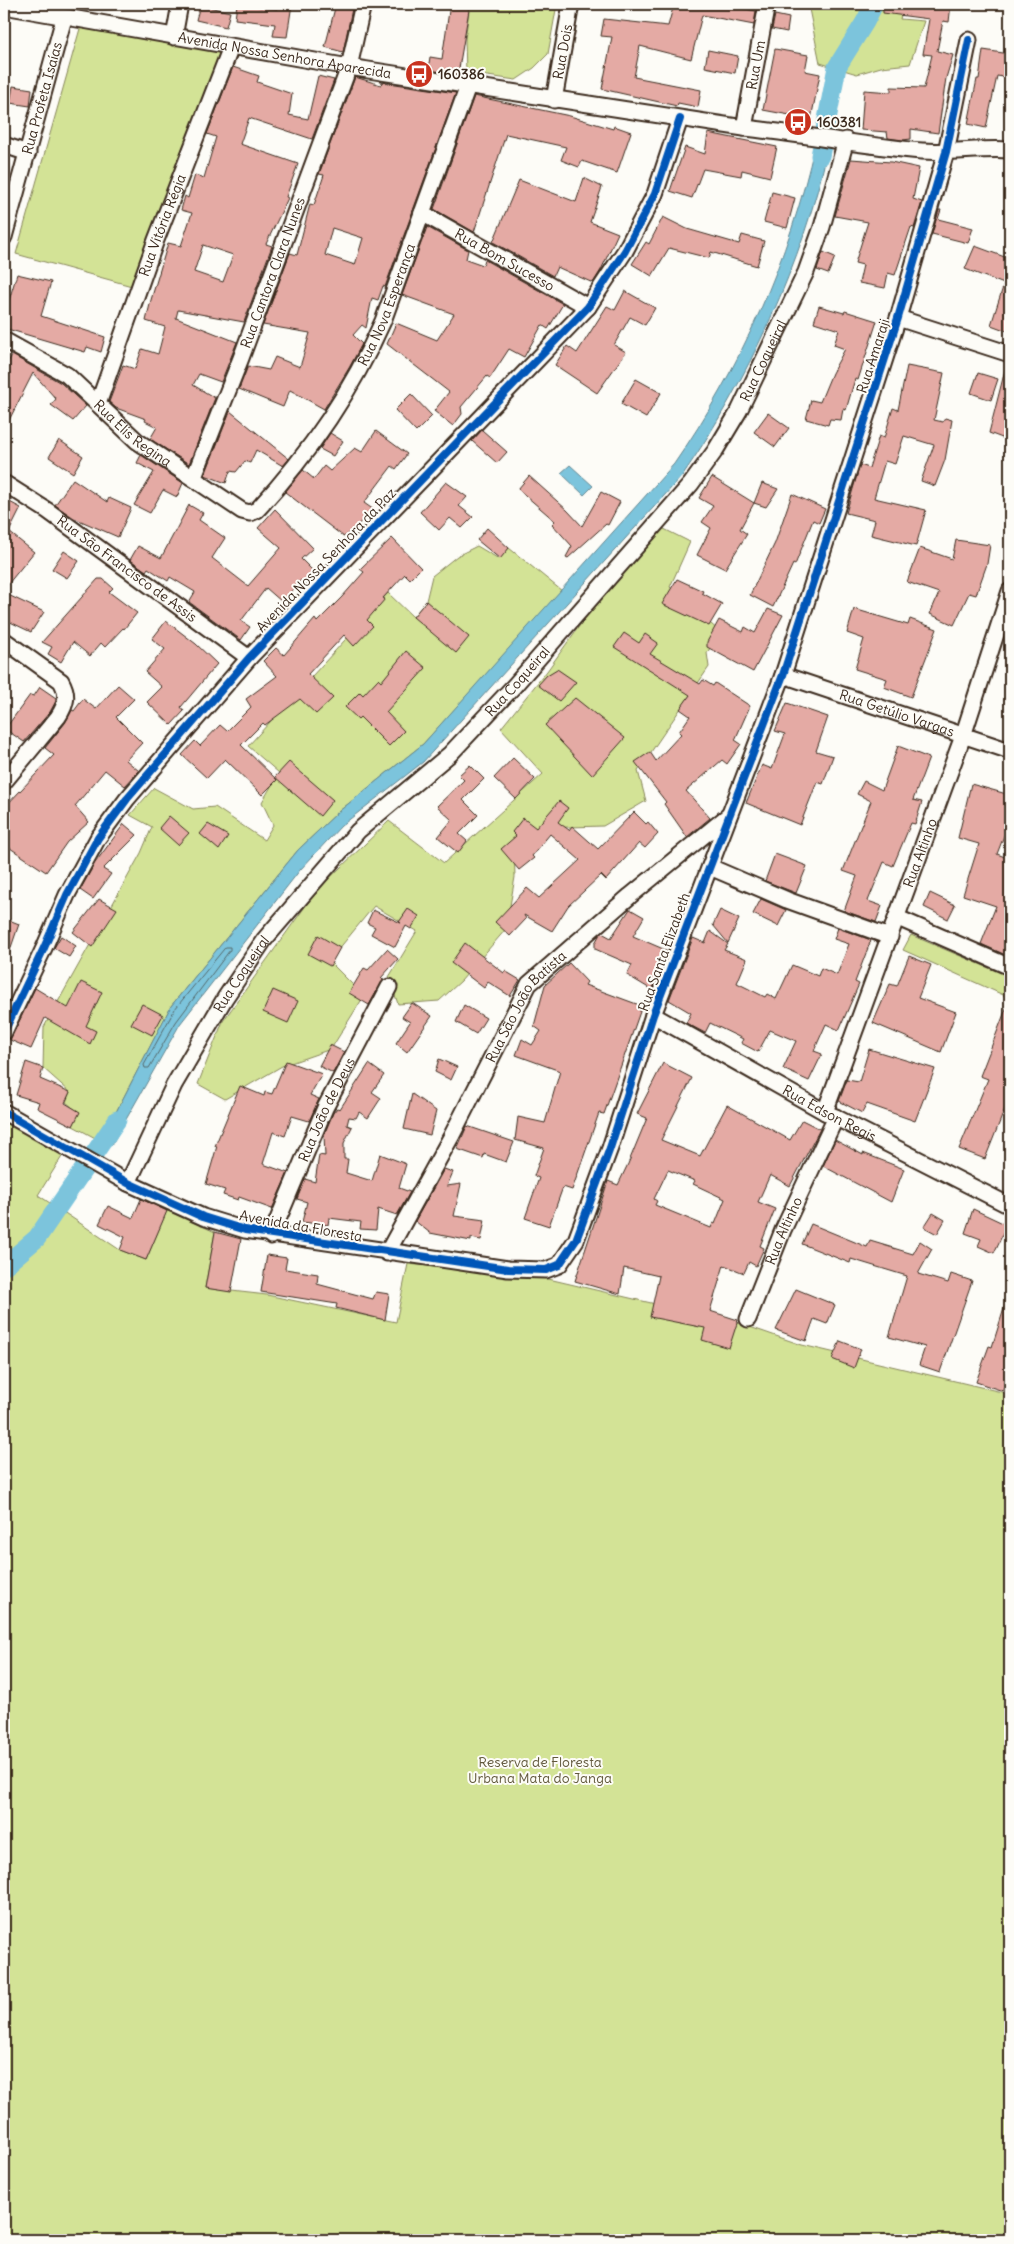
<svg xmlns="http://www.w3.org/2000/svg" width="1014" height="2244" viewBox="0 0 1014 2244" font-family="Delius,sans-serif">
<style>
.green{fill:#d3e396;stroke:#87865a}
.water{fill:#7cc4dc;stroke:#628690}
.lines{fill:none;stroke-linecap:round;stroke-linejoin:round}
.shore{stroke:#55686a;stroke-width:1}
.canal{stroke:#7cc4dc;stroke-width:19}
.building{fill:#e4aaa4;stroke:#3b2a1e;fill-rule:evenodd}
.street-casing{stroke:#3b2a1e;stroke-width:19}
.street{stroke:#fdfcf7;stroke-width:15}
.cycleway-casing{stroke:#fdfcf7;stroke-width:11}
.cycleway{stroke:#0057b8;stroke-width:8}
.labels{text-anchor:middle;dominant-baseline:central;stroke-width:4;stroke-linejoin:round;paint-order:stroke}
.street-label{font-size:14px;fill:#3b2a1e;stroke:#fdfcf7}
.poi-label{font-size:14px;font-weight:bold;fill:#3b2a1e;stroke:#fdfcf7;text-anchor:start}
.park-label{font-size:14px;fill:#61583c;stroke:#fdfcf7}
</style>
<rect width="100%" height="100%" fill="#fdfcf7"/>
<filter id="ink" filterUnits="userSpaceOnUse"><feTurbulence type="fractalNoise" baseFrequency=".02" numOctaves="2"/><feDisplacementMap in="SourceGraphic" scale="10" xChannelSelector="R" yChannelSelector="G"/><feConvolveMatrix kernelMatrix="1 2 1 2 8 2 1 2 1" color-interpolation-filters="sRGB"/></filter>
<g filter="url(#ink)">
<g class="green">
<path d="M470 4H557L548 54 534 68 516 80 466 73 465 39Z"/>
<path d="M808 4H904L900 19 924 21 910 64 881 67 857 74 820 63Z"/>
<path d="M83 18 232 44 139 288 16 254Z"/>
<path d="M662 528 690 542 670 587 720 632 707 653 709 667 638 771 646 801 603 826 538 828 514 842 515 877 506 929 461 981 439 1001 398 1004 389 977 417 931 374 906 329 961 364 996 331 1049 282 1066 225 1099 198 1084 223 1021 317 890 389 821 444 863 543 774 501 728 547 671 585 618Z"/>
<path d="M477 546 499 559 509 548 562 591 423 744 338 812 298 850 171 1006 101 1141 73 1126 79 1113 66 1102 70 1092 43 1068 44 1027 141 853 152 827 130 815 154 788 193 809 215 807 264 840 273 825 262 802 279 773 248 746 388 593 413 617 426 601 432 576 457 556Z"/>
<path d="M911 935 1010 977V998L903 950Z"/>
<path d="M4 1121 63 1155 38 1195 120 1250 146 1260 167 1210 215 1232 205 1288 267 1295 396 1322 408 1264 540 1277 741 1324 802 1345 1010 1394V2240H4Z"/>
</g>
<g class="water">
<path d="M815 144 828 148C804 260 747 382 682 476L423 762 341 826 300 870 180 1024 111 1146 101 1141 171 1006 298 850 338 812 423 744 674 464C740 369 790 258 815 144Z"/>
<path d="M570 465 593 486 584 495 561 473Z"/>
</g>
<g class="lines">
<path class="shore" d="M226 947H230V950L176 1022 149 1068H145L144 1065 175 1009Z"/>
<g class="canal">
<path d="M820 156 837 67 865 22 874 4"/>
<path d="M4 1266 37 1238 117 1120"/>
</g>
</g>
<g class="building">
<path d="M237 4 277 9 278 4H292L287 37 273 36 275 24 235 19Z"/>
<path d="M336 4H353L343 52 325 47Z"/>
<path d="M450 4H470L458 74 428 70 430 57 442 59Z"/>
<path d="M674 4H719L756 11 754 25 702 15 691 59 640 46 634 77 701 90 698 107 678 103 677 106 602 89 612 37 601 36 604 19 668 26Z"/>
<path d="M883 4H951L949 22 943 21 937 51 953 55 946 78 938 133 911 129V139L903 140 888 138 887 132 861 130 864 90 891 92V87L924 88 932 55 923 54 929 19 883 13Z"/>
<path d="M200 5 230 12 226 27 196 20Z"/>
<path d="M775 15 789 18 787 32 772 29Z"/>
<path d="M775 49 808 55 805 71 820 74 811 119 763 110Z"/>
<path d="M708 50 738 56 735 73 705 67Z"/>
<path d="M983 50 1010 54V78L997 76 986 128 968 124 977 79H979Z"/>
<path d="M233 67 259 76 257 82 292 94 289 115 308 119 318 76 334 80 312 139 249 118 240 144 298 164 286 197 288 198 266 244 272 246 244 322 178 310 176 318 237 342 221 382 199 374 193 385 215 398 189 464 150 439 157 427 145 421 146 419 116 408 109 402 123 365 135 369 142 349 158 354 165 327 146 321 151 300 168 243 181 246 192 213 181 210 185 196 188 198 195 175 204 178 216 137 207 134ZM203 245 233 255 223 282 194 272Z"/>
<path d="M355 77 381 85 382 82 456 93 385 287 383 286 378 300 372 298 366 328 362 325 353 335 362 344 349 368 324 409 290 390 283 407 239 389 248 366 269 370 275 357 300 367 310 333 263 325 290 253 297 255 310 204 314 205 324 175 319 174ZM332 228 363 238 355 265 325 255Z"/>
<path d="M13 86 32 89 30 106 10 103Z"/>
<path d="M474 96 570 116 613 129 614 126 631 132 617 173 582 161 579 167 561 160 566 147 506 134 474 232 434 209Z"/>
<path d="M708 133 777 147 770 177 742 170 741 176 703 169 692 198 670 191 685 147 705 154Z"/>
<path d="M851 159 891 162 919 168 913 199 922 202 914 228 911 227 895 275 888 273 885 288 859 283 863 265 855 263 868 222 835 216Z"/>
<path d="M584 178 602 187 590 222 618 233 601 270 593 283 557 267 553 276 493 242 519 180 576 202Z"/>
<path d="M772 192 795 198 787 228 764 222Z"/>
<path d="M939 210H941L938 219 973 228 968 243 932 234Z"/>
<path d="M663 217 687 229 739 244 742 235 764 241 757 266 711 252 709 258 669 248 652 276 632 264 646 242 649 244Z"/>
<path d="M427 227 468 250 466 259 483 265 485 260 563 304 548 329 542 325 524 357 509 349 490 378 487 376 461 407 462 414 453 426 434 411 449 392 387 344 396 323 437 340 454 314 402 295Z"/>
<path d="M975 246 1010 259V332L991 325 1004 284 965 269Z"/>
<path d="M823 252 835 257 828 274 817 270Z"/>
<path d="M17 274 51 282 41 316 105 337 101 352 87 347 85 352 4 328V316Z"/>
<path d="M625 291 655 308 645 325 630 317 614 345 626 352 597 393 555 365 567 346 577 353 607 306 615 310Z"/>
<path d="M819 306 844 313 845 311 877 321 858 380 855 379 846 410 843 409 841 420 830 419 828 425 806 419 811 400 820 402 832 373 845 349 834 345 839 330 814 322Z"/>
<path d="M12 355 61 383 86 406 73 421 51 405 56 399 33 373 4 430V370Z"/>
<path d="M907 366 944 373 934 420 943 422 945 418 952 420 945 460 935 486 921 481 934 445 904 436 895 464 885 461 874 498 926 510 916 546 871 535 875 520 846 513 860 465 869 468 879 436 884 438 893 408 898 410Z"/>
<path d="M1005 370H1010V441L989 433Z"/>
<path d="M978 373 998 379 991 400 971 393Z"/>
<path d="M636 379 661 393 646 418 621 404Z"/>
<path d="M411 394 432 416 416 432 395 410Z"/>
<path d="M230 411 289 459 283 466 256 450 250 463 245 461 236 472 230 471 226 483 205 475Z"/>
<path d="M768 413 789 428 775 447 754 432Z"/>
<path d="M482 430 507 452 497 463 472 441Z"/>
<path d="M376 431 407 454 396 469 392 466 364 503 374 510 344 537 285 492 303 470 314 479 324 466 330 471 355 448 362 452Z"/>
<path d="M330 433 343 441 333 456 320 449Z"/>
<path d="M59 440 83 456 73 473 49 457Z"/>
<path d="M141 455 183 483 177 497 163 490 150 513 134 505 154 472 137 463Z"/>
<path d="M529 476 567 510 582 526 601 492 620 502 608 525 606 524 568 558 566 557 572 546 552 524 555 521 518 489Z"/>
<path d="M712 477 754 503 740 529 747 534 725 569 697 555 711 528 702 522 713 506 699 498Z"/>
<path d="M73 479 107 502 109 498 131 508 118 537 74 518 55 505Z"/>
<path d="M446 482 467 497 459 506 473 517 462 528 450 518 439 530 420 512Z"/>
<path d="M762 483 778 489 766 507 754 503Z"/>
<path d="M792 494 825 509 819 523 813 520 795 565 793 564 773 607 750 595 775 543Z"/>
<path d="M4 499 21 508 9 532 34 552 4 589Z"/>
<path d="M189 505 203 513 199 520 225 538 212 558 248 586 281 548 258 528 275 509 313 548 301 559 314 572 303 582 301 580 282 602 266 588 241 621 250 627 241 640 189 602 195 592 170 577 168 581 148 568 146 571 130 560 138 546 161 558Z"/>
<path d="M487 528 509 548 500 559 477 540Z"/>
<path d="M392 538 421 568 410 579 405 574 383 598 385 599 367 620 373 626 354 646 344 635 308 674 333 698 316 714 300 699 265 725 263 723 241 745 277 780 262 795 225 759 207 778 182 755 195 741 200 746 220 725 227 731 251 707 246 699 277 676 263 661 276 648 284 655 315 619 317 622 342 597 364 572 360 569Z"/>
<path d="M956 540 990 545 987 564 976 595 969 593 954 625 930 614 939 593 907 582 920 548 952 559Z"/>
<path d="M64 551 79 561 67 578 52 569Z"/>
<path d="M98 579H103L113 588 109 592 137 613 124 629 123 628 105 647 101 643 90 656 73 642 61 662 48 654 52 647 42 642Z"/>
<path d="M677 579 703 591 702 593 722 604 709 626 662 604Z"/>
<path d="M4 593 44 612 31 632 4 619Z"/>
<path d="M426 601 469 637 456 653 413 617Z"/>
<path d="M768 609 783 615 753 672 707 647V642L719 620 743 632 745 627 755 633Z"/>
<path d="M854 609 908 625 910 619 937 629 911 697 884 687 887 679 855 669 864 639 847 633Z"/>
<path d="M166 621 196 644 217 664 181 707 184 711 171 725 147 702 162 687 145 672 165 649 152 639Z"/>
<path d="M624 633 639 643 645 634 658 643 650 654 700 684 703 680 713 686 715 683 750 706 735 740 741 744 727 764 722 760 686 791 710 818 687 837 664 804 666 802 635 762 650 752 656 761 681 734 679 732 690 716 680 709 690 695 614 647Z"/>
<path d="M406 651 426 668 386 712 404 731 389 746 360 717 358 719 345 707 360 692 363 695 378 679 381 682Z"/>
<path d="M557 669 576 682 559 701 538 685 547 675Z"/>
<path d="M118 685 134 699 116 717 142 743 126 760 139 771 125 786 105 770 75 806 89 822 67 842 46 872 4 844V808L54 755 45 748 65 723 72 710 74 711 83 699 96 709Z"/>
<path d="M40 687 56 698V701L50 712 24 742 5 729 30 695 34 696Z"/>
<path d="M575 698 625 738 592 775 545 725Z"/>
<path d="M787 703 828 717 816 751 833 756 823 784 817 782 800 825 746 803 762 765 772 769 785 734 775 731Z"/>
<path d="M898 746 929 758 913 800 922 802 915 824 911 823 893 866 884 862 868 901 882 906 876 922 844 911 857 876 843 871 871 801 857 794 864 781 882 790Z"/>
<path d="M513 758 535 779 516 799 494 778Z"/>
<path d="M289 762 333 800 320 816 275 777Z"/>
<path d="M470 765 484 779 463 800 478 815 459 834 467 841 458 853 438 837 452 820 437 806 464 780 459 775Z"/>
<path d="M971 784 1010 795V820L997 854 1010 859V957L981 944 996 906 963 895 979 844 958 838Z"/>
<path d="M559 801 568 808 558 822 569 830 572 826 598 849 634 812 646 824 648 822 658 834 645 848 639 843 606 880 601 875 568 906 552 931 524 915 526 919 510 936 495 922 527 888 539 898 580 860 550 834 532 856 534 858 519 870 501 849 516 836 512 832 523 818 536 828Z"/>
<path d="M169 816 189 833 178 845 159 828Z"/>
<path d="M124 824 137 835 103 869 111 874 93 899 80 890 95 863Z"/>
<path d="M208 824 228 836 219 850 200 834Z"/>
<path d="M775 854 807 866 796 893 765 881Z"/>
<path d="M930 893 955 905 948 919 924 907Z"/>
<path d="M99 899 117 909 92 947 73 932Z"/>
<path d="M761 899 786 910 778 926 753 914Z"/>
<path d="M408 909 419 916 411 929 406 926 395 947 371 934 375 927 367 923 373 910 401 923 399 922Z"/>
<path d="M630 909 644 917 633 936 668 951 652 990 627 975 632 965 595 949V943L600 934 602 933 611 938Z"/>
<path d="M720 910 739 919 728 943 713 925Z"/>
<path d="M4 918 19 924 6 962 4 961Z"/>
<path d="M838 928 871 940 855 982 859 984 839 1030 826 1024 814 1051 822 1054 809 1081 783 1069 796 1041 770 1030 758 1052 741 1043 743 1039 710 1023 705 1033 686 1023 691 1013 669 1000 693 938 705 943 710 931 728 944 724 950 747 959 737 983 765 997 767 994 776 999 792 965 818 976 821 968 837 975 849 944 834 939Z"/>
<path d="M318 935 340 948 330 966 308 954Z"/>
<path d="M61 936 76 946 69 957 54 948Z"/>
<path d="M465 943 504 973 505 971 520 980 510 996 488 982 484 988 451 963Z"/>
<path d="M387 949 398 959 381 978 384 979 369 1005 349 993 364 968 368 970Z"/>
<path d="M909 956 931 965 918 998 956 1012 941 1052 873 1023 890 984 897 986Z"/>
<path d="M569 963 587 982 585 985 642 1006 604 1114 599 1113 572 1190 563 1187 549 1226 525 1218 539 1178 534 1176 544 1148 515 1140 518 1117 545 1123 560 1071 516 1055 522 1039 532 1045 541 1031 534 1026 545 985Z"/>
<path d="M81 982 102 992 86 1026 96 1031 90 1044 45 1018 31 1049 10 1040 35 988 68 1008Z"/>
<path d="M273 990 298 1001 288 1023 263 1012Z"/>
<path d="M1009 1001 1010 1096 985 1159 959 1149 988 1079 980 1076Z"/>
<path d="M412 1003 432 1016 407 1052 396 1043 410 1022 402 1017Z"/>
<path d="M142 1004 163 1015 152 1035 131 1024Z"/>
<path d="M464 1005 486 1018 476 1034 456 1022Z"/>
<path d="M330 1045 344 1052 333 1073 319 1066Z"/>
<path d="M869 1049 935 1069 915 1121 867 1104 862 1113 839 1101 847 1080 859 1082Z"/>
<path d="M439 1059 457 1067 451 1080 435 1072Z"/>
<path d="M286 1061 322 1074 310 1095 319 1099 309 1121 292 1116 285 1136 273 1132 263 1164 288 1173 272 1209 239 1197 238 1200 223 1195 225 1190 206 1184 217 1146H215L240 1086 264 1096 265 1092 272 1094Z"/>
<path d="M26 1062 43 1068 40 1079 70 1092 65 1103 80 1112 73 1126 37 1108 39 1102 16 1095Z"/>
<path d="M663 1063 692 1078 661 1140 700 1156 727 1105 790 1140 802 1120 820 1129 790 1186 770 1175 758 1202 775 1209 760 1246 764 1248 756 1266 749 1262 744 1273 724 1265 710 1311 738 1320 729 1348 702 1340 705 1328 650 1317 659 1276 624 1268 620 1294 575 1281 608 1181 618 1185 628 1164 647 1118 637 1114ZM668 1170 695 1181 693 1184 725 1199 715 1224 713 1223 711 1228 655 1205 657 1201 654 1199Z"/>
<path d="M369 1064 384 1075 372 1092 381 1098 368 1118 359 1112 356 1118 349 1117 347 1125 352 1127 344 1143V1159H348L346 1173 372 1181 380 1154 406 1164 399 1188 410 1192 397 1215 378 1209 376 1230 360 1229 361 1222 329 1218 328 1225 302 1222 307 1202 297 1199 305 1179 315 1182 319 1155 325 1156 324 1135 333 1113 337 1108 340 1109Z"/>
<path d="M412 1094 436 1111 430 1135 404 1129Z"/>
<path d="M467 1126 514 1142 506 1162 484 1154 483 1158 457 1149Z"/>
<path d="M835 1140 863 1155V1153L904 1169 891 1202 823 1166Z"/>
<path d="M444 1169 453 1172 447 1186 461 1184 454 1216 485 1220 481 1240 471 1238V1241L430 1233 415 1221Z"/>
<path d="M141 1199 167 1211 146 1260 120 1250 125 1237 99 1224 108 1206 133 1218Z"/>
<path d="M973 1209 1007 1225 994 1253 978 1246 981 1239 965 1233Z"/>
<path d="M933 1213 945 1220 937 1234 924 1227Z"/>
<path d="M811 1224 867 1247 870 1241 913 1254 920 1241 932 1249 918 1274 948 1283 951 1274 972 1281 940 1372 919 1365 925 1347 889 1337 907 1276 851 1259 850 1263 802 1244Z"/>
<path d="M215 1232 241 1239 231 1292 205 1288Z"/>
<path d="M267 1255 287 1258 285 1269 318 1274 317 1284 373 1299 376 1292 389 1294 385 1320 336 1308 337 1304 261 1292Z"/>
<path d="M796 1289 835 1305 827 1324 814 1319 806 1341 776 1330Z"/>
<path d="M1007 1299H1010V1371L1003 1391 976 1382 989 1346 992 1347Z"/>
<path d="M840 1341 861 1349 854 1368 832 1359Z"/>
</g>
<g class="lines">
<g class="street-casing">
<g id="street">
<path id="s1" d="M4 6 349 67 744 128C804 134 863 146 922 151 952 153 981 148 1010 150"/>
<path d="M174 37 180 4"/>
<path id="s2" d="M554 100 571 4"/>
<path id="s3" d="M744 128 767 4"/>
<path d="M4 145 28 153"/>
<path id="s4" d="M422 213 588 307"/>
<path id="s5" d="M4 237 64 18"/>
<path d="M898 318 1010 354"/>
<path id="s6" d="M4 340 67 375 137 441 242 511 250 513 257 510C309 454 352 391 383 321L468 86"/>
<path id="s7" d="M98 404 156 240 231 47"/>
<path id="s8" d="M194 477 241 358 349 67 363 4"/>
<path id="s9" d="M4 483 48 511 249 658"/>
<path d="M4 640 61 681C69 695 66 705 58 717L4 782"/>
<path id="s10" d="M783 675 1010 751"/>
<path d="M710 867 787 900 890 937"/>
<path d="M898 918 1010 967"/>
<path id="s11" d="M653 1015 825 1112 1010 1206"/>
<path d="M4 1032 44 948 67 895 98 838 127 799 249 658 588 307 625 251 655 194 680 119"/>
<path d="M4 1112 128 1183 203 1217 245 1230 508 1269 546 1270 559 1265 576 1240 610 1148 653 1015 783 675 898 318 946 152 969 40"/>
<path id="s12" d="M825 1112 963 736 1010 591"/>
<path id="s13" d="M128 1183 174 1085 225 998 264 940 358 831 450 754 514 686 691 484 715 451 739 411 806 272 822 227 846 140"/>
<path id="s14" d="M271 1236 325 1108 389 987"/>
<path id="s15" d="M387 1253 451 1137 529 984 630 896 729 815"/>
<path id="s16" d="M748 1319 783 1230 836 1117"/>
</g>
</g>
<use href="#street" class="street"/>
<g class="cycleway-casing">
<g id="cycleway">
<path d="M4 1032 44 948 67 895 98 838 127 799 249 658 588 307 625 251 655 194 680 119"/>
<path d="M4 1112 128 1183 203 1217 245 1230 508 1269 546 1270 559 1265 576 1240 610 1148 653 1015 783 675 898 318 946 152 969 40"/>
</g>
</g>
<use href="#cycleway" class="cycleway"/>
</g>
</g>
<defs>
<g id="bus-disc" transform="scale(1.4375)"><circle r="9.5" fill="#c8321e" stroke="#fdfcf7"/><path d="M-5-6H5V4H4V6H2V4H-2V6H-4V4H-5ZM-3.5-4V0h7V-4ZM-3.5 1.2v1.5H-2V1.2ZM2 1.2v1.5H3.5V1.2Z" fill="#fff"/></g>
</defs>
<g fill-rule="evenodd">
<use href="#bus-disc" x="419" y="74"/>
<use href="#bus-disc" x="798" y="122"/>
</g>
<g class="labels">
<g class="street-label">
<text stroke="none"><textPath href="#s2" startOffset="49">Rua Dois</textPath></text>
<text stroke="none"><textPath href="#s1" startOffset="285">Avenida Nossa Senhora Aparecida</textPath></text>
<text stroke="none"><textPath href="#s3" startOffset="64">Rua Um</textPath></text>
<text stroke="none"><textPath href="#s5" startOffset="144">Rua Profeta Isaías</textPath></text>
<text stroke="none"><textPath href="#s7" startOffset="190">Rua Vitória Régia</textPath></text>
<text stroke="none"><textPath href="#s4" startOffset="95">Rua Bom Sucesso</textPath></text>
<text stroke="none"><textPath href="#s8" startOffset="219">Rua Cantora Clara Nunes</textPath></text>
<text stroke="none"><textPath href="#s6" startOffset="555">Rua Nova Esperança</textPath></text>
<text transform="translate(873 356) rotate(-72)">Rua Amaraji</text>
<text stroke="none"><textPath href="#s13" startOffset="1048">Rua Coqueiral</textPath></text>
<text stroke="none"><textPath href="#s6" startOffset="160">Rua Elis Regina</textPath></text>
<text transform="translate(326 560) rotate(-46)">Avenida Nossa Senhora da Paz</text>
<text stroke="none"><textPath href="#s9" startOffset="150">Rua São Francisco de Assis</textPath></text>
<text stroke="none"><textPath href="#s13" startOffset="642">Rua Coqueiral</textPath></text>
<text stroke="none"><textPath href="#s10" startOffset="120">Rua Getúlio Vargas</textPath></text>
<text stroke="none"><textPath href="#s12" startOffset="276">Rua Altinho</textPath></text>
<text transform="translate(664 952) rotate(-70)">Rua Santa Elizabeth</text>
<text stroke="none"><textPath href="#s13" startOffset="238">Rua Coqueiral</textPath></text>
<text stroke="none"><textPath href="#s15" startOffset="284">Rua São João Batista</textPath></text>
<text stroke="none"><textPath href="#s14" startOffset="138">Rua João de Deus</textPath></text>
<text stroke="none"><textPath href="#s11" startOffset="202">Rua Edson Regis</textPath></text>
<text transform="translate(301 1226) rotate(10)">Avenida da Floresta</text>
<text stroke="none"><textPath href="#s16" startOffset="95">Rua Altinho</textPath></text>
</g>
<g class="poi-label">
<text x="438" y="74">160386</text>
<text x="817" y="122">160381</text>
</g>
<g class="park-label">
<text x="540" y="1762">Reserva de Floresta<tspan x="540" dy="16">Urbana Mata do Janga</tspan></text>
</g>
</g>
<rect width="1014" height="2244" fill="none" stroke="#fdfcf7" stroke-width="20"/>
<rect x="10" y="10" width="994" height="2224" fill="none" stroke="#3b2a1e" stroke-width="2" filter="url(#ink)"/>
</svg>
